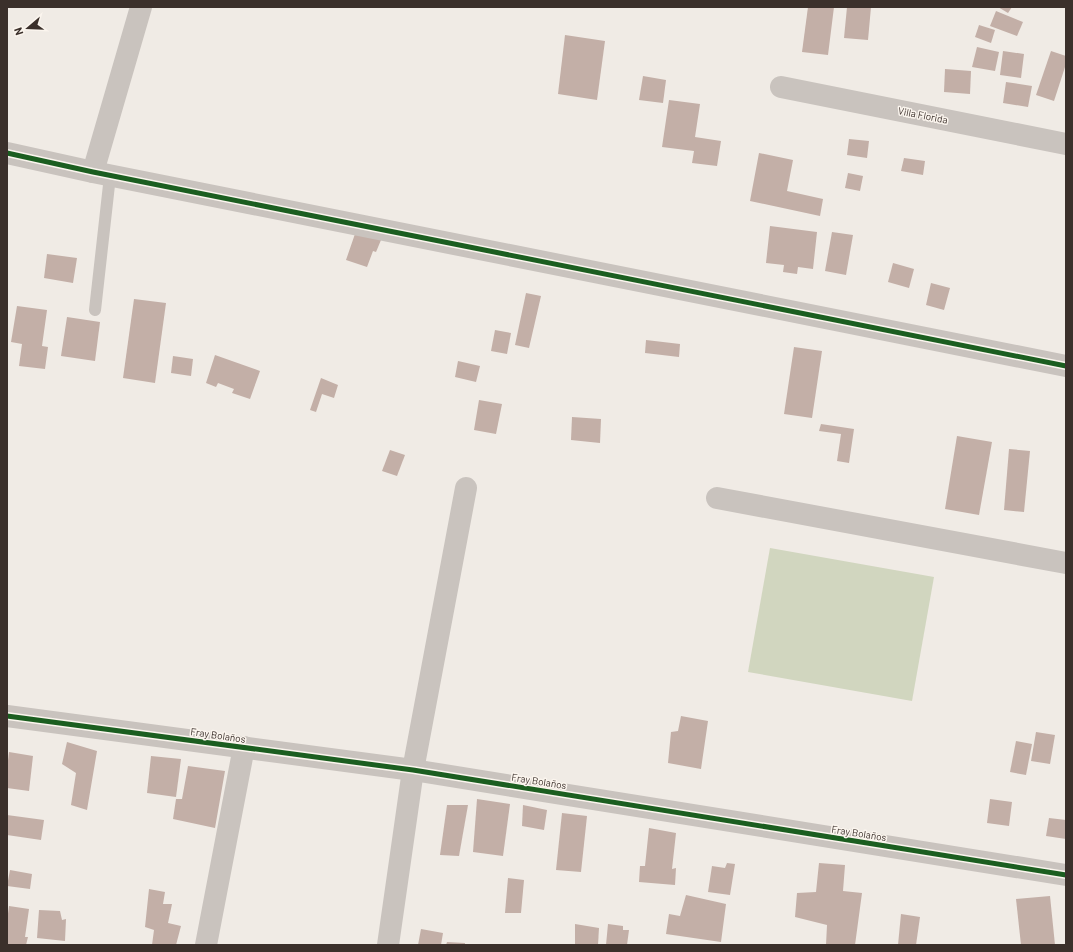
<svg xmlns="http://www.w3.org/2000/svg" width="1073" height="952" viewBox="0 0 1073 952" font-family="Barlow,sans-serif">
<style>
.green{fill:#d1d6bf}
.building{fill:#c3afa7}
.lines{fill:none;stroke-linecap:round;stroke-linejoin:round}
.service{stroke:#c9c3be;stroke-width:12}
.minor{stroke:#c9c3be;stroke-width:22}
.cycleway-casing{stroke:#fbf5ee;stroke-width:8}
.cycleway{stroke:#1b5e20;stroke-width:5}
.labels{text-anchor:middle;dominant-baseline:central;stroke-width:3;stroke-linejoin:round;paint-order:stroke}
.street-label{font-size:10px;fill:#3b302b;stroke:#fbf5ee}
</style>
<rect width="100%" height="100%" fill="#f0ebe5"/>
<path class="green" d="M770 548 934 577 912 701 748 672Z"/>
<g class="building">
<path d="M808 7H834L828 55 802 52Z"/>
<path d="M847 7H871L868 40 844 38Z"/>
<path d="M998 7H1012L1008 13Z"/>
<path d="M996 11 1023 22 1017 36 990 26Z"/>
<path d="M979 25 995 30 991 43 975 37Z"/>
<path d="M565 35 605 41 597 100 558 94Z"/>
<path d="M977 47 999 52 995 71 972 67Z"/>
<path d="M1003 51 1024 54 1021 78 1000 75Z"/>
<path d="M1051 51 1066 56V64L1054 101 1036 95Z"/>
<path d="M945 69 971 71 970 94 944 92Z"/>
<path d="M643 76 666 80 663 103 639 100Z"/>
<path d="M1006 82 1032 86 1028 107 1003 103Z"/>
<path d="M669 100 700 104 695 137 721 141 717 166 692 163 694 151 662 147Z"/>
<path d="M849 139 869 141 867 158 847 155Z"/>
<path d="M759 153 793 160 787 191 823 199 820 216 750 201Z"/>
<path d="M904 158 925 161 923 175 901 171Z"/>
<path d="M848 173 863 176 860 191 845 188Z"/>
<path d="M770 226 817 232 813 269 798 267 797 274 783 272 784 265 766 263Z"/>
<path d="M356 231 381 240 376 252 373 251 367 267 346 260Z"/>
<path d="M832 232 853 235 846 275 825 271Z"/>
<path d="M47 254 77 258 73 283 44 278Z"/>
<path d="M893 263 914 269 909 288 888 282Z"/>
<path d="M931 283 950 288 944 310 926 305Z"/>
<path d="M526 293 541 296 529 348 515 345Z"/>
<path d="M134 299 166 303 155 383 123 378Z"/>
<path d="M17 306 47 310 42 346 48 347 45 369 19 366 22 344 11 342Z"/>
<path d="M67 317 100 322 95 361 61 356Z"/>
<path d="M495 330 511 333 507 354 491 351Z"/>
<path d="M646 340 680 344 679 357 645 353Z"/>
<path d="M794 347 822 351 812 418 784 414Z"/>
<path d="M215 355 260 371 250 399 232 393 234 389 218 383 216 387 206 383Z"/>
<path d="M173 356 193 359 191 376 171 373Z"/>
<path d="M458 361 480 366 476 382 455 377Z"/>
<path d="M321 378 338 385 334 398 322 394 316 412 310 410Z"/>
<path d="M479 400 502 404 496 434 474 430Z"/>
<path d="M572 417 601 419 600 443 571 440Z"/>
<path d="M821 424 854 429 849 463 837 461 841 434 819 431Z"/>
<path d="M957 436 992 442 979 515 945 509Z"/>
<path d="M1009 449 1030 451 1024 512 1004 510Z"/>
<path d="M390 450 405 455 397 476 382 471Z"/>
<path d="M681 716 708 721 701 769 668 763 671 732 678 731Z"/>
<path d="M1036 732 1055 735 1050 764 1031 761Z"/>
<path d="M1016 741 1032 744 1026 775 1010 772Z"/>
<path d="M67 742 97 751 87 810 71 805 76 773 62 764Z"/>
<path d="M9 752 33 756 29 791 7 788V769Z"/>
<path d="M151 756 181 759 176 797 147 793Z"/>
<path d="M188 766 225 771 215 828 173 819 176 799H182Z"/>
<path d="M477 799 510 804 503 856 473 852Z"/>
<path d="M990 799 1012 802 1009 826 987 823Z"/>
<path d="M447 805H468L459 856 440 855Z"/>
<path d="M523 805 547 810 544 830 522 826Z"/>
<path d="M562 813 587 816 581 872 556 870Z"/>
<path d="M7 815 44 820 41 840 7 835Z"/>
<path d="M1049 818 1066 820V839L1046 836Z"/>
<path d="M649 828 676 833 672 869 676 868 675 885 639 882 640 866H645Z"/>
<path d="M727 863 735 864 730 895 708 892 712 866 725 868Z"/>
<path d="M819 863 845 865 843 891 862 893 855 945H826L827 925 795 917 797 893 816 892Z"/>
<path d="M10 870 32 874 30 889 7 886Z"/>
<path d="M508 878 524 880 521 913H505Z"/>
<path d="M149 889 165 892 163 904H172L168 923 181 926 176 945H152L154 930 145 927Z"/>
<path d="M686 895 726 904 721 942 666 934 669 914 680 916Z"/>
<path d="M1050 896 1055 945H1021L1016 899Z"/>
<path d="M9 906 29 909 25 937H28L26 945H7V921Z"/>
<path d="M39 910 60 911 62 920 66 919 65 941 37 938Z"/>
<path d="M901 914 920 917 916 945H898Z"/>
<path d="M575 924 599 928 598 945H575Z"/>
<path d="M608 924 623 926V930H629L627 945H606Z"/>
<path d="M421 929 443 933 441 945H418Z"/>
<path d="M447 942 465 943V945H446Z"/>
</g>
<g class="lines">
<path class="service" d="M95 310 110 176"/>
<g class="minor">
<path d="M781 87 1066 144"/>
<path d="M7 153 93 172 1066 366"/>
<path d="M93 172 141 7"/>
<path d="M717 498 1066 563"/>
<path d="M7 716 413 770 1066 875"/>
<path d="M206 945 244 747"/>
<path d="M388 945 413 770 466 488"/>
</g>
<g class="cycleway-casing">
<g id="cycleway">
<path d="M7 153 93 172 1066 366"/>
<path d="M7 716 413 770 1066 875"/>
</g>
</g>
<use href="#cycleway" class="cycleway"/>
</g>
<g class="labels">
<g class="street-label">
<text transform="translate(923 115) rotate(11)">Villa Florida</text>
<text transform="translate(218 735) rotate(8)">Fray Bolaños</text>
<text transform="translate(539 781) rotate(9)">Fray Bolaños</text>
<text transform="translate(859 833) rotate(9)">Fray Bolaños</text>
</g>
</g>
<rect width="1073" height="952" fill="none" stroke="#3b302b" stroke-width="16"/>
<g transform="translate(28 28) rotate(251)" stroke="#fbf5ee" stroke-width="3" paint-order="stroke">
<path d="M0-3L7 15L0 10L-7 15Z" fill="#3b302b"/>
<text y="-6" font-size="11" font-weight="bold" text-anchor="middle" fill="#3b302b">N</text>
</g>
</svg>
